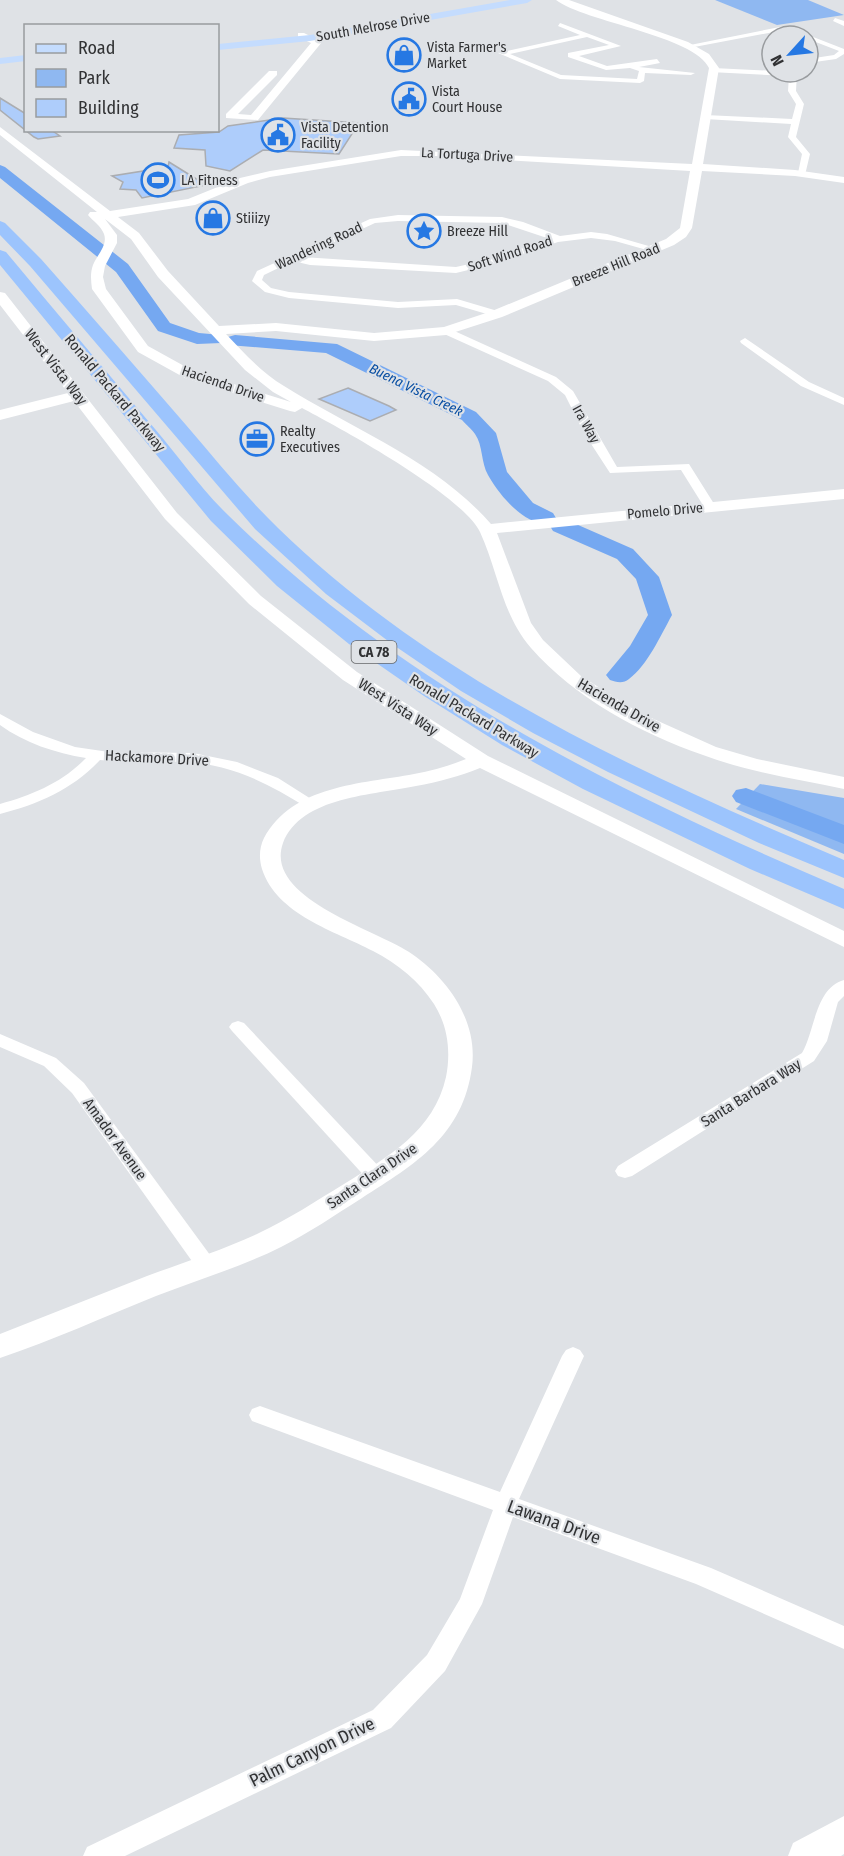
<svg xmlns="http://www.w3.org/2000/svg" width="844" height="1856" viewBox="0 0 844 1856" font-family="'Fira Sans Condensed',sans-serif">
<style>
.green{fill:#8fb8f1}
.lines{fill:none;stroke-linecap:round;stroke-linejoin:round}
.river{fill:#75a8f1;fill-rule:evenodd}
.building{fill:#aecdfb;stroke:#abadb1;stroke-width:1.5}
.street{fill:#fff;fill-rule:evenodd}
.secondary{fill:#fff;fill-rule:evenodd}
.primary{fill:#c4dcfe;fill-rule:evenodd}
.highway{fill:#9cc4fd;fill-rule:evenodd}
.labels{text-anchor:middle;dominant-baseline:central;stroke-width:4.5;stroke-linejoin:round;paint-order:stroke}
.far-street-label{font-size:14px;fill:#313234;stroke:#dfe2e6}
.far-poi-label{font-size:14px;fill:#313234;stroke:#dfe2e6;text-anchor:start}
.far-water-label{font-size:14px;font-style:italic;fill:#094fa3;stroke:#dfe2e6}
.shield{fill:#dfe2e6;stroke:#656769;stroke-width:1.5}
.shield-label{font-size:14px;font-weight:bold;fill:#313234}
.street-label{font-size:15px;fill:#313234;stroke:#dfe2e6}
.near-street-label{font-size:18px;fill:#313234;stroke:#dfe2e6}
</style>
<rect width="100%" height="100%" fill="#dfe2e6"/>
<g class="green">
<path d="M715 0H808L844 15 777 25Z"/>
<path d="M760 784 844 798V854L736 809Z"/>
</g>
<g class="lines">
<g class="river">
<path d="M0 165 5 167 128 264 170 323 199 333 221 335 223 339 221 343 197 344 158 331 116 272 0 178Z"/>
<path d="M235 335 337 344 476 412 496 433 507 472 533 503 553 513 556 518 554 521 561 519 569 521 633 549 659 577 672 615C661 635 647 666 629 679 623 684 616 682 610 680L606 675 630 646 648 615 636 579 617 559 553 531 550 526 552 523C527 529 499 495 488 475 481 463 483 445 475 434 472 429 466 425 462 420L326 353 228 345 226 341 228 337Z"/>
<path d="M746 788 844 825V844L736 802 732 796 736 790Z"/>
</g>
</g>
<g class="building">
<path d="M0 98 26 114V130H51L60 136 38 139 34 137 0 110Z"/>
<path d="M283 118 359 123 339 154 263 150 230 171 206 166 205 150 174 148 179 135 219 132 228 126Z"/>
<path d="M169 162 206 185 142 198 136 190 120 189 123 182 112 176 168 167Z"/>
<path d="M348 388 389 406 396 410 370 421 319 399Z"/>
</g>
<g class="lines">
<g class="street">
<path d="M835 18 844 21V26L833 21Z"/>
<path d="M560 23 621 46 579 56 607 66 657 59 660 63 639 67 695 73 691 75 645 73 644 81 640 83 560 79 498 53 580 35 558 26ZM587 37 609 45 568 53V57L606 70 630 68 639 71 637 79 561 75 510 54Z"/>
<path d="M785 26 844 49V54L836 59 808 63V59L834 55 839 51 808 39V36H799L784 30 689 48 685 46Z"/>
<path d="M713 68 797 72 796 91 804 104 796 137 810 154 805 175 798 173 802 154 788 137 791 124 705 119 701 117 705 115 792 119 796 104 788 91 789 76 710 72Z"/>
<path d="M398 215 502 217 523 222 560 236 591 232 607 234 659 249 654 252 615 241 591 238 558 242 493 264 456 273 310 265 293 261 264 275 262 280 271 288 289 292 398 302 457 299 501 312V316L497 317 456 305 398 308 289 298 265 292 252 281 257 271 370 219ZM398 221 502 223 550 239 487 260 456 267 302 257 375 223Z"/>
<path d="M442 329H450L556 377 573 391 617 467 689 464 716 507 714 510H706L681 470 610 473 584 433 565 395 548 381 442 333Z"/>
<path d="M745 338 809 382 844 398V405L801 386 741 343 740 341Z"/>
<path d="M0 714 33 732 75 747 109 752 193 753 237 762 278 778 319 804 311 809 306 807C268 783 230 764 185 762 157 760 128 763 100 760 73 789 39 804 0 814V804C32 795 62 783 86 758 55 753 25 743 0 725Z"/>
<path d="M844 980V996L838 1002 827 1041 814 1061 632 1176 625 1178 618 1176 615 1171 618 1166 802 1053C815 1031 815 988 844 980Z"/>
<path d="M238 1021 244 1023 383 1171 386 1176 383 1181 376 1183 369 1181 232 1031 229 1027 232 1023Z"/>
<path d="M0 1034 56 1058 84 1083 213 1259 216 1265 213 1271 206 1273 199 1271 72 1093 44 1066 0 1047Z"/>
<path d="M573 1347 580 1350 584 1356 519 1499 711 1568 844 1626V1649L696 1584 513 1517 482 1604 445 1671 391 1728 125 1856H83L87 1847 373 1710 427 1655 460 1599 493 1510 252 1421 249 1415 252 1409 260 1406 500 1492 562 1356 566 1350Z"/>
</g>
<g class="secondary">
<path d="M556 0H569L688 42 709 54 719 68 703 164 795 170 844 177V183L795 176 702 171 692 228 686 237 674 245 502 317 446 335 374 341 276 331 226 334C244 353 262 373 284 386 354 430 435 460 491 524L844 489V499L497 533 531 623 543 640 581 676 638 712 716 747 757 759 844 777V789C797 779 748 772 703 755 640 733 575 698 531 648 502 615 498 571 480 532 462 495 342 429 302 408L295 412 290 411 185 378 138 352 92 289C91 281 90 273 93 265 97 255 108 245 104 234 101 226 93 221 88 215L90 212H97L0 135V127L110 211 188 199 240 178 270 171 401 150 692 164 709 68C695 36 585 22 556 0ZM401 156H436L690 171 680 228 666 239 492 311 444 327 374 333 276 323 219 326 168 271 139 233 118 217 195 205 248 183 270 177ZM105 219 131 239 158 277 245 370 273 392 291 402 195 372 148 346 106 289 103 277 105 266 117 243V235Z"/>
<path d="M298 33H304L322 42 258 120 226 118V114L269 71H277V75L238 114 251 115 311 43 298 37Z"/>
<path d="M0 292 5 293 177 513 261 596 357 672 488 756 844 931V947L480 768C460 776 438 782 416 786 375 795 301 796 283 843 263 899 378 930 412 954 448 979 478 1021 472 1067 463 1136 415 1164 362 1198 335 1215 309 1233 281 1247 241 1267 197 1280 156 1296 104 1317 53 1340 0 1358V1334C49 1315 98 1295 147 1276 184 1262 223 1250 259 1233 289 1219 316 1201 344 1184 388 1157 434 1131 446 1077 451 1052 448 1026 434 1004 419 981 398 964 373 951 335 931 277 915 262 869 259 859 259 848 264 838 293 785 361 784 414 774 432 771 449 766 466 759L343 680 249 604 165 519 74 401 0 420V410L68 393 0 305Z"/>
<path d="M844 1816V1854L841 1856H788L793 1843Z"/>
</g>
<g class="primary">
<path d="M510 0H532L527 3 310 41 218 50V44L310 35Z"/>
<path d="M26 55V61L0 64V58Z"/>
</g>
<g class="highway">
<path d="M0 221 5 223 41 259C90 314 138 370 186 425 216 460 245 496 278 528 436 682 644 775 844 860V878L759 843 608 772 533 733 461 691 392 644 326 594 255 529 30 266 0 235Z"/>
<path d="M0 250 6 252C55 311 105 370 155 429 179 457 201 489 228 515 404 688 620 793 844 889V909L750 869 583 789 502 745 424 696 349 644 277 586 211 521 0 265Z"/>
</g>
</g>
<defs>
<g id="shop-ring" transform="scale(1.725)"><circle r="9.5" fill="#dfe2e6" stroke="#2678e3" stroke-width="1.5"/><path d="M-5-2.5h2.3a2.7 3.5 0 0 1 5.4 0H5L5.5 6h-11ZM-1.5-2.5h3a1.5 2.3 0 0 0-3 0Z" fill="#2678e3"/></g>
<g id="civic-ring" transform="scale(1.725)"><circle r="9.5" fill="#dfe2e6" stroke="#2678e3" stroke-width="1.5"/><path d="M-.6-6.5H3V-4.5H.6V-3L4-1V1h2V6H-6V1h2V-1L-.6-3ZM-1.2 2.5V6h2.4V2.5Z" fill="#2678e3"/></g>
<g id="stadium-ring" transform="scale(1.725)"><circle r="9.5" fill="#dfe2e6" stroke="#2678e3" stroke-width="1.5"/><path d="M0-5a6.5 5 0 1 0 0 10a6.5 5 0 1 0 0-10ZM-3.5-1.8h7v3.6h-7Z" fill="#2678e3"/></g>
<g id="sight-ring" transform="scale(1.725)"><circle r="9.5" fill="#dfe2e6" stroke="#2678e3" stroke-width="1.5"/><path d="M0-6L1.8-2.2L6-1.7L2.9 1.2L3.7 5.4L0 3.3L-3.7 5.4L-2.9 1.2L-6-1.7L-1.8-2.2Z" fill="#2678e3"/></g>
<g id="office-ring" transform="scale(1.725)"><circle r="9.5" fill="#dfe2e6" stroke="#2678e3" stroke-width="1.5"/><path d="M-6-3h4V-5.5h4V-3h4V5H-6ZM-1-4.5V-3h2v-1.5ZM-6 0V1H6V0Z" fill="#2678e3"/></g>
</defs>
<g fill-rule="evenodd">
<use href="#shop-ring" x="404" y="55"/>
<use href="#civic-ring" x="409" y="99"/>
<use href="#civic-ring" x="278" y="135"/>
<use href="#stadium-ring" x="158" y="180"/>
<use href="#shop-ring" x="213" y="218"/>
<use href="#sight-ring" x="424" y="231"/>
<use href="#office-ring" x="257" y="439"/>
</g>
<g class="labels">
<g class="far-street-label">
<text transform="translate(373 27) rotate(-10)">South Melrose Drive</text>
<text transform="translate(467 155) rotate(3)">La Tortuga Drive</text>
<text transform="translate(319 246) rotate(-25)">Wandering Road</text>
<text transform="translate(510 254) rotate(-18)">Soft Wind Road</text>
<text transform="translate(616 265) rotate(-22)">Breeze Hill Road</text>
<text transform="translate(223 384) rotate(19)">Hacienda Drive</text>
<text transform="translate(586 424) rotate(61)">Ira Way</text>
<text transform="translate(665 511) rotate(-5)">Pomelo Drive</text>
</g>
<g class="far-poi-label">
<text x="427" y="47">Vista Farmer's<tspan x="427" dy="16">Market</tspan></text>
<text x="432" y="91">Vista<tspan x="432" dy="16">Court House</tspan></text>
<text x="301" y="127">Vista Detention<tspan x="301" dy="16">Facility</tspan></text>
<text x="181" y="180">LA Fitness</text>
<text x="236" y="218">Stiiizy</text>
<text x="447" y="231">Breeze Hill</text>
<text x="280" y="431">Realty<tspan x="280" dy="16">Executives</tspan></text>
</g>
<g class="far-water-label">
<text transform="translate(416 390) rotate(26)">Buena Vista Creek</text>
</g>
<rect class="shield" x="351.5" y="641" width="45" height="22" rx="4.5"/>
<g class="shield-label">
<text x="374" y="652">CA 78</text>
</g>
<g class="street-label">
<text transform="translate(56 367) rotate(52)">West Vista Way</text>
<text transform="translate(115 393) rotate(50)">Ronald Packard Parkway</text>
<text transform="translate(619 705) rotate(30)">Hacienda Drive</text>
<text transform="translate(398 707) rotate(33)">West Vista Way</text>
<text transform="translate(474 716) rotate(31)">Ronald Packard Parkway</text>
<text transform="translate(157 758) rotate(3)">Hackamore Drive</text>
<text transform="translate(751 1093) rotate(-32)">Santa Barbara Way</text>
<text transform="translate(115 1139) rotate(54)">Amador Avenue</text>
<text transform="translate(372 1176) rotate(-34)">Santa Clara Drive</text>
</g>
<g class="near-street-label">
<text transform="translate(554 1522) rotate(20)">Lawana Drive</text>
<text transform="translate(312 1752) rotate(-26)">Palm Canyon Drive</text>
</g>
</g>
<rect x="24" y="24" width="195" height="108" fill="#dfe2e6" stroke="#999c9f" stroke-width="1.5"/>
<rect x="36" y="44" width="30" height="9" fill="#c4dcfe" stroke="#999c9f" stroke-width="1.5"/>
<text x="78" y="54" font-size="18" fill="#313234">Road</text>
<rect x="36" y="69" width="30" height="18" fill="#8fb8f1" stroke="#999c9f" stroke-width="1.5"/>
<text x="78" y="84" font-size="18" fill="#313234">Park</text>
<rect x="36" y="99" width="30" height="18" fill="#aecdfb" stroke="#999c9f" stroke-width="1.5"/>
<text x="78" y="114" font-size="18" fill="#313234">Building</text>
<g transform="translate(790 54) rotate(243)"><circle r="28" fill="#dfe2e6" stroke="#999c9f" stroke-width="1.5"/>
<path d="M0-4.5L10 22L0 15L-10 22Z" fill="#2678e3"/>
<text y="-9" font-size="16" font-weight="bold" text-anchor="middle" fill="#313234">N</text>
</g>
</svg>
